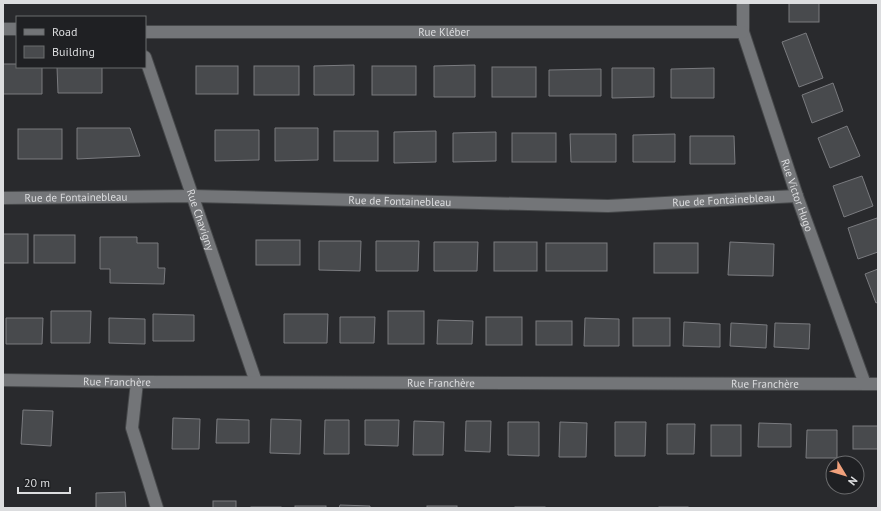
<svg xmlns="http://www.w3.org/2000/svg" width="881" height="511" viewBox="0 0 881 511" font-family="'PT Sans',sans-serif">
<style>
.building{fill:#484a4d;stroke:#7a7b7f}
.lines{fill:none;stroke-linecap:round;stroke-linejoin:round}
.minor-casing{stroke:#46484a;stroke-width:14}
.minor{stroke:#737578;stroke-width:12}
.labels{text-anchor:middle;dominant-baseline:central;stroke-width:3;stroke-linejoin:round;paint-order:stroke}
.street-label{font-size:11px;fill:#dcdddf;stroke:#1f2023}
</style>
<rect width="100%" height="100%" fill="#292a2d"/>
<g class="building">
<rect x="789" y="3" width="30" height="19"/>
<path d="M806 33 823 78 799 87 782 42Z"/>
<path d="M3 64H17V67H42V94H3Z"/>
<path d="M354 65V95H314V66Z"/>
<path d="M475 65V97H434V66Z"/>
<rect x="196" y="66" width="42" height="28"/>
<rect x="254" y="66" width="45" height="29"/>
<rect x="372" y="66" width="44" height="29"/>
<path d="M57 67H102V93H58Z"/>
<rect x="492" y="67" width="44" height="30"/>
<path d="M612 68H654V97L612 98Z"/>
<path d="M714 68V98H671V69Z"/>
<path d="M601 69V96H549V70Z"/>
<path d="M833 83 843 111 812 123 802 95Z"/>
<path d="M847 126 860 156 830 168 818 138Z"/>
<path d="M77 128H130L140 156 77 159Z"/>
<path d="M275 128H318V160L275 161Z"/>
<rect x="18" y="129" width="44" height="30"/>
<path d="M215 130H259V160L215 161Z"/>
<rect x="334" y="131" width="44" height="30"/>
<path d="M436 131V162L394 163V132Z"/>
<path d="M496 132V161L453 162V133Z"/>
<rect x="512" y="133" width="44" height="29"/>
<path d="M570 134H616V162H571Z"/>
<path d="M675 134V162H633V135Z"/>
<path d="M690 136H734L735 164H690Z"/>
<path d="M862 176 873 206 844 217 833 186Z"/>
<path d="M877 218 878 222V252L858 259 848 228Z"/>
<rect x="3" y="234" width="25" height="29"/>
<rect x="34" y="235" width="41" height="28"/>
<path d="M100 237H137V243H158V268H165L164 284 110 283V269H100Z"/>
<rect x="256" y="240" width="44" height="25"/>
<path d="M319 241H361L360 271 319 270Z"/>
<path d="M376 241H419L418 271H376Z"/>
<path d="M434 242H478L477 271H434Z"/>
<rect x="494" y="242" width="43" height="29"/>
<path d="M730 242 774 244 773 276 728 275Z"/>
<rect x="546" y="243" width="61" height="28"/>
<rect x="654" y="243" width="44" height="30"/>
<path d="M878 269V302L876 303 865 274Z"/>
<path d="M51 311H91L90 343H51Z"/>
<rect x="388" y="311" width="36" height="33"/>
<path d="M153 314 194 315V341H153Z"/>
<path d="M284 314H328L327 343H284Z"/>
<path d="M340 317H375L374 343H340Z"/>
<rect x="486" y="317" width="36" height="28"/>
<path d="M6 318H43L42 344H6Z"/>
<path d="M109 318 145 319V344L109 343Z"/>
<path d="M585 318 619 319V346H584Z"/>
<rect x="633" y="318" width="37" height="28"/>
<path d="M438 320 473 321 472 344H437Z"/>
<rect x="536" y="321" width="36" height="24"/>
<path d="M684 322 720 324V347L683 346Z"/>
<path d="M731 323 767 325 766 348 730 346Z"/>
<path d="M775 323 810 324 809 349 774 347Z"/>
<path d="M23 410 53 411 51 446 21 444Z"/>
<path d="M173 418 200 419 199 449H172Z"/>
<path d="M217 419 249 420V443H216Z"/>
<path d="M271 419 301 420 300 454 270 453Z"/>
<path d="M325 420H349V454H324Z"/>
<path d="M365 420H399L398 446 365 445Z"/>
<path d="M414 421 444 422 443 455H413Z"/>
<path d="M466 421H491L490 452 465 451Z"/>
<path d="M508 422H539V456L508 455Z"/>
<path d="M560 422 587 423 586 457H559Z"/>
<path d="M615 422H646L645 456H615Z"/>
<path d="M759 423 791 424V447H758Z"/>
<path d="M667 424H695L694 454H667Z"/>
<rect x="711" y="425" width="30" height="31"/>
<rect x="853" y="426" width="25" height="23"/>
<path d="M807 430H837V458H806Z"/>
<path d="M125 492 126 508H96V493Z"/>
<rect x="213" y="501" width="23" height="7"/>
<path d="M340 505 370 506V508H339Z"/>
<rect x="295" y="506" width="31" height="2"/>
<rect x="427" y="506" width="30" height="2"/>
<rect x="251" y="507" width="30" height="1"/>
<rect x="515" y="507" width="30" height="1"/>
<rect x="659" y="507" width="29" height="1"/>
</g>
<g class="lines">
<g class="minor-casing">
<g id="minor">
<path id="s1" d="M743 3V32L797 196 865 384"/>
<path d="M3 29H17"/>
<path id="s2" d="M145 32H743"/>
<path id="s3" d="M145 57 256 382"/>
<path id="s4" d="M3 198 192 196 608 206 797 196"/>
<path id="s5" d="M3 380 137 382 878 384"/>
<path d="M137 382 132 428 157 508"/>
</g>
</g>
<use href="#minor" class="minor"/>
</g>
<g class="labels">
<g class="street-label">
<text stroke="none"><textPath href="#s2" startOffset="299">Rue Kléber</textPath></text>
<text stroke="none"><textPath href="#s1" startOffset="201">Rue Victor Hugo</textPath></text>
<text stroke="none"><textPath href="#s4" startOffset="73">Rue de Fontainebleau</textPath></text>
<text stroke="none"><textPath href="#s4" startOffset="721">Rue de Fontainebleau</textPath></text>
<text stroke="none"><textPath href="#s4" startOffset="397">Rue de Fontainebleau</textPath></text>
<text stroke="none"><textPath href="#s3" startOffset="172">Rue Chavigny</textPath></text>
<text stroke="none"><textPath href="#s5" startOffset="114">Rue Franchère</textPath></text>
<text stroke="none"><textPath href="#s5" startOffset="438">Rue Franchère</textPath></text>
<text stroke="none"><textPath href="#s5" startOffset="762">Rue Franchère</textPath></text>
</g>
</g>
<rect width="881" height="511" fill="none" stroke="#dcdddf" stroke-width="8"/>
<rect x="16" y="16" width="130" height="52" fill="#1f2023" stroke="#6b6c6e"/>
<rect x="24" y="29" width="20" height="6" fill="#737578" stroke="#6b6c6e"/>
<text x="52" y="36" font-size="12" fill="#dcdddf">Road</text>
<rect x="24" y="46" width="20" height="12" fill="#484a4d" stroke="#6b6c6e"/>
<text x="52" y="56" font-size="12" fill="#dcdddf">Building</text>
<g transform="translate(845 475) rotate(128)"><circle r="19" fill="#1f2023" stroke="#6b6c6e"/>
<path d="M0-3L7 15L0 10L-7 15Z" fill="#f1a17c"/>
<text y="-6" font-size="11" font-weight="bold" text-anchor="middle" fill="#dcdddf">N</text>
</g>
<path d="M18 487v6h52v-6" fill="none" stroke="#dcdddf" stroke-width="2"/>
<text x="24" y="487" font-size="12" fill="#dcdddf" stroke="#1f2023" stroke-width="3" paint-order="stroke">20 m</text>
</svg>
